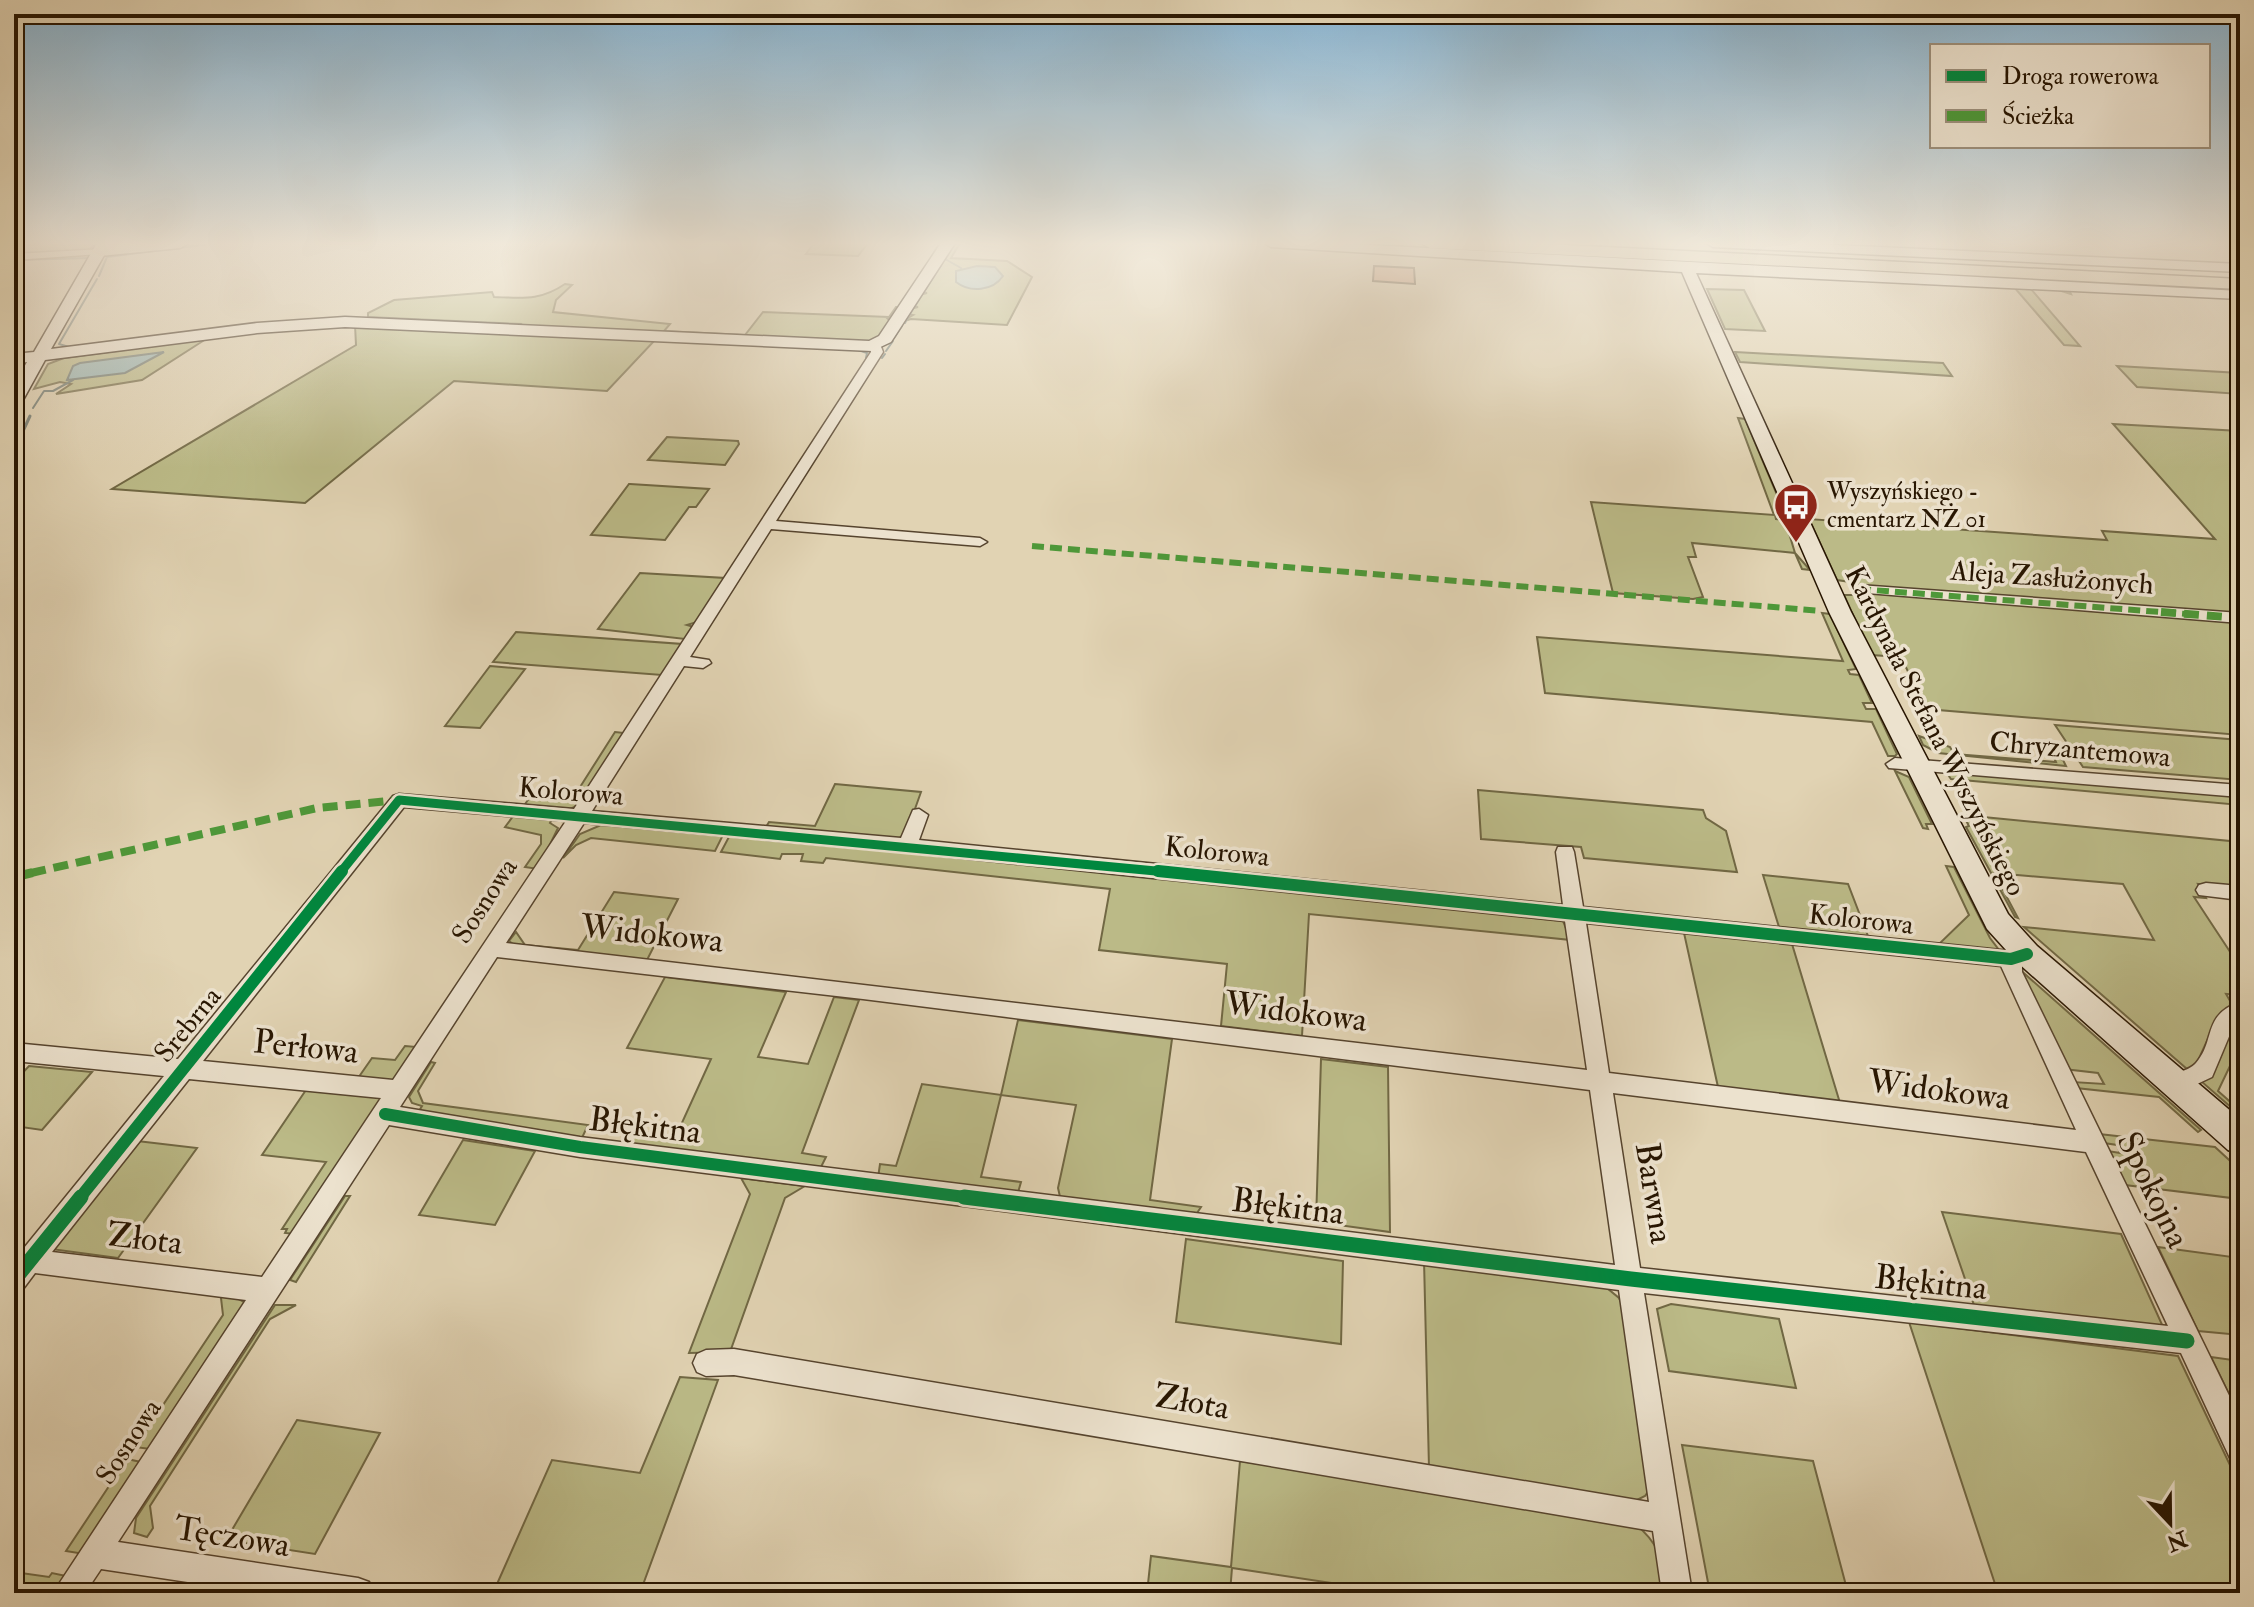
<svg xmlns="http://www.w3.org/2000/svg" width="2254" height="1607" viewBox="0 0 2254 1607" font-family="'IM FELL Double Pica',serif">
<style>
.green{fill:#bbba87;stroke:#716844;stroke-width:2}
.water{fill:#97b6b6;stroke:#6a766e;stroke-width:2}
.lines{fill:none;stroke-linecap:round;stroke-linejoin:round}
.stream-far1{stroke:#6a766e;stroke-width:2}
.stream{stroke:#6a766e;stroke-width:3}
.building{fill:#d19573;stroke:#271501;stroke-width:2}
.street-casing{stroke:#56442e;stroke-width:3}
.secondary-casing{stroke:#271501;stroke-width:3}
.highway-casing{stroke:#271501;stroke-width:3}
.street{fill:#ece2ce;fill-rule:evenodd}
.secondary{fill:#ece2ce;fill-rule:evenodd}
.highway{fill:#e1d3b3;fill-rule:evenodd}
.quiet-far2{stroke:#4e9839;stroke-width:6;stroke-dasharray:12 6;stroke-linecap:butt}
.quiet-far1{stroke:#4e9839;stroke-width:8;stroke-dasharray:15 8;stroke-linecap:butt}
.quiet{stroke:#4e9839;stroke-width:9;stroke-dasharray:19 9;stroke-linecap:butt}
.cycleway-far2-casing{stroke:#ece2ce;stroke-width:14}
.cycleway-far1-casing{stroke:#ece2ce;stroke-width:17}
.cycleway-casing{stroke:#ece2ce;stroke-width:20}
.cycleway-far2{stroke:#00873e;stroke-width:9}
.cycleway-far1{stroke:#00873e;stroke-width:12}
.cycleway{stroke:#00873e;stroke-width:15}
.labels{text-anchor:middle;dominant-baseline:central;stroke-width:7;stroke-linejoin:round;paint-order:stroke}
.far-poi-label{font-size:24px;fill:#271501;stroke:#ece2ce;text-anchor:start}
.street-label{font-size:28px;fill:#271501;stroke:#ece2ce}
.near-street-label{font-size:34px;fill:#271501;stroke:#ece2ce}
</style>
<rect width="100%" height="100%" fill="#e1d3b3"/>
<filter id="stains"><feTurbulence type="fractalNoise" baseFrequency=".0025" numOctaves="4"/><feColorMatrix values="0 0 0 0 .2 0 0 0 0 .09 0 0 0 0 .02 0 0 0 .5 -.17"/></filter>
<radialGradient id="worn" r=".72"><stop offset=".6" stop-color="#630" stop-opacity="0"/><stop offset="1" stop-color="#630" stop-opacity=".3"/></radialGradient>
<g class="green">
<path d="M14 243H99L85 251 14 254Z"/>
<path d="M814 243H868L858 256 806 254Z"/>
<path d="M953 243H960L951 258 1007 261 1032 277 1007 325 911 319 901 322 913 315 907 314 910 309 918 307 911 306 919 295 927 293 921 292Z"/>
<path d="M1552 254 2240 288V293L1634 262Z"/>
<path d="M565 284 572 285 556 300 553 312 670 324 664 331 745 335 763 312 889 317 896 307H901L893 319H888L891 322 875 342 805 338 802 341 771 336 769 340 654 341 607 391 454 381 305 503 112 489 356 345 355 325 510 332 520 324 368 317V313L394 300 492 292 494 297C523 298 540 301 565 284Z"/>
<path d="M2005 285 2092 291 2069 290 2071 294 2055 289H2031L2080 346 2064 345 2014 287Z"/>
<path d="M1707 289 1744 290 1765 331 1725 329Z"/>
<path d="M206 339 142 380 56 394 71 384 60 382 34 389 48 364 64 358Z"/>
<path d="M1735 352 1943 363 1952 376 1740 362Z"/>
<path d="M2117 366 2240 373V394L2137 387Z"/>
<path d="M1738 418 1745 419 1783 509 1785 516 1775 515 1776 519 1785 520 1795 553 1810 570 1802 569 1795 553 1692 543 1696 557H1688L1703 597 1693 599 1613 593 1591 502 1774 515Z"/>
<path d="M2113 424 2240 431V735L1926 709 1901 657 1871 655 1844 595H1857L1860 591 1850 582 1837 580 1809 519 2107 540 2102 531 2215 539Z"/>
<path d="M667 437 738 441 739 444 725 465 648 460Z"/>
<path d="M629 484H630L709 489 696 507H689L665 540 591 535Z"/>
<path d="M640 573 725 578 697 622 687 625 694 627 685 639 598 629Z"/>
<path d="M1822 613 1830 614 1856 669 1848 670 1850 674 1859 675 1872 703H1863L1866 709H1876L1897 754 1895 756H1888L1872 722 1545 693 1537 637 1843 661Z"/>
<path d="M516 632 682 644 662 675 493 662Z"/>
<path d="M490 666 525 669 480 728 445 726Z"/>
<path d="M2055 725 2240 740V780L2083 767Z"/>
<path d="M615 732 624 733 577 806 570 809 523 807 530 797 561 800 575 795Z"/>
<path d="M1919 736 1950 747 1954 754 2056 762 2053 755 2063 760 2066 766 1938 753 1923 745Z"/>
<path d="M1895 771 1909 777 1932 824H1926L1928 829 1923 828Z"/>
<path d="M1946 772 2240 796V805L1951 779Z"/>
<path d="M835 784 921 792 906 834 897 839 766 827 769 822 815 826Z"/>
<path d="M1478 790 1703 810 1706 818 1726 831 1737 872 1584 858 1581 847 1481 839Z"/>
<path d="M514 815 552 819 550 823 558 828 538 869 525 867 541 844V835L505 827Z"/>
<path d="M1963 815 2240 842V888L2198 884 2206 898 2194 897 2240 967V995L2226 994 2233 1006 2217 1019 2196 1065 2187 1069 2024 927 2154 940 2123 884 1994 873 2018 918 2015 917 1966 827 1969 826Z"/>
<path d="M601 825 724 833 715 851 591 838 576 845 563 858 580 834Z"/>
<path d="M731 833 1563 921 1571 940 1309 914 1302 1036 1221 1026 1227 964 1099 950 1110 889 826 858 823 863 801 861 803 854H782L780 859 721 852Z"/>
<path d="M1946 866 1954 867 1990 938 2002 954 1939 944 1969 915Z"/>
<path d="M1763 875 1848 884 1868 936 1779 927Z"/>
<path d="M614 892 678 899 647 960 513 944 509 941 516 932 525 945 578 950Z"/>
<path d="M1684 933 1792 944 1840 1103 1718 1087Z"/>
<path d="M2017 967 2201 1130 2198 1132 2159 1097 2076 1088 2073 1082 2104 1084 2098 1073 2064 1069Z"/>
<path d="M665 977 786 992 758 1057 808 1064 834 997 859 1000 802 1153 826 1157 819 1171 621 1145 628 1130 676 1136 711 1059 627 1048Z"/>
<path d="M2240 1019V1045L2218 1091 2236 1107 2233 1109 2202 1082C2225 1068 2221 1036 2240 1019Z"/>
<path d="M1018 1020 1172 1039 1150 1200 1201 1207 1197 1213 1061 1201 1058 1188 1076 1105 1001 1095 981 1177 1021 1182 1017 1196 878 1178 880 1164 896 1166 922 1084 1001 1095Z"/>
<path d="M405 1046 417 1047 397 1081H356L372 1058 395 1060Z"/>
<path d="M1321 1059 1388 1067 1390 1232 1316 1222Z"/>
<path d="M431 1062 435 1063 418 1091 423 1103 588 1125 581 1140 419 1111 422 1106 412 1103 409 1097Z"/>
<path d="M29 1066 92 1072 42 1130 14 1126V1082Z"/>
<path d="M308 1087 387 1093 295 1234 285 1233 287 1229H282L326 1162 262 1155Z"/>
<path d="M2099 1134 2215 1147 2240 1170V1199L2125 1185 2108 1151 2120 1153 2117 1145 2104 1143Z"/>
<path d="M463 1140 535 1151 495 1225 419 1215Z"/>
<path d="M137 1141 197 1148 118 1258 51 1249Z"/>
<path d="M741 1178 805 1186 785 1198 730 1352 689 1353 750 1194Z"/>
<path d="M345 1196H350L296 1282 290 1280Z"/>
<path d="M1942 1212 2121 1234 2164 1329 1975 1308Z"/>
<path d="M1186 1239 1343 1261 1341 1344 1176 1322Z"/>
<path d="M2158 1247 2240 1258V1335L2198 1331Z"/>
<path d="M1424 1260 1602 1284 1619 1298 1628 1317 1652 1486 1645 1496 1635 1501 1429 1468Z"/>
<path d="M226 1292 246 1303 150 1449 135 1447 223 1315 221 1298Z"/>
<path d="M1671 1304 1779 1319 1796 1388 1669 1371 1657 1309Z"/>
<path d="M275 1305H296L270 1319 150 1506 153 1528 147 1537 134 1533 136 1518Z"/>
<path d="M1909 1322 2178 1356 2240 1486V1593H1998Z"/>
<path d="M2211 1357 2240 1361V1417Z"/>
<path d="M680 1377 718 1380 644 1582 648 1593H538L539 1589 520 1586 517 1593H493L552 1460 640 1473Z"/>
<path d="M297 1420 380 1433 315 1554 226 1540Z"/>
<path d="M1682 1445 1813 1461 1848 1593H1710Z"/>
<path d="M127 1459 141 1462 84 1554 66 1551Z"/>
<path d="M1240 1461 1631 1521C1659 1541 1663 1560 1669 1593H1398L1232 1568 1230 1593H1147L1151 1556 1231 1567Z"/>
<path d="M14 1572 49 1577 52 1573 66 1576 58 1593H14Z"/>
</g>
<g class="water">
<path d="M977 266 995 267 1003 276C993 291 970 293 956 282V271Z"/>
<path d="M164 352 125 373 67 380 73 366 80 363Z"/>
</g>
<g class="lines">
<g class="stream-far1">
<path d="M956 243 945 259 961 268"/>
<path d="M1224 243 1256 244"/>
<path d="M14 250 23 246"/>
<path d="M932 256 938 245"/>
<path d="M14 260 90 258"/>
<path d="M99 276 107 257 217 243"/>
<path d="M924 292 945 259"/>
<path d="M915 306 922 295"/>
<path d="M910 314 913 309"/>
<path d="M374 319 477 323"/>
<path d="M905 323 908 317"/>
<path d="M894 338 902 326"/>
<path d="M69 347 59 344 97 279"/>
<path d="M858 350 867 353 866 358"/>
<path d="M886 351 893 341"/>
<path d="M882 358 885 354"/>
<path d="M14 365 26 363"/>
<path d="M33 408 44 391H53L73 380"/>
</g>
<g class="stream">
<path d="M18 442 30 416"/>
<path d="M14 451 15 448"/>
</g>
</g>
<path class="building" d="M1374 266 1414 268 1415 284 1373 281Z"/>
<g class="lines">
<g class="street-casing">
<g id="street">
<path d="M103 249 105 251 100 254 14 260V254Z"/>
<path d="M876 343 880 344 883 352 776 521 980 538 987 542 980 546 771 529 690 657 709 660 711 663 703 668 684 666 592 811 901 838 913 810 919 809 928 815 919 840 1563 905 1556 852 1558 847H1572L1574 852 1583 907 2011 951 2027 946 2034 948 2037 954 2034 960 2022 964V972L2240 1418V1462L2230 1458 2181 1353 1644 1293 1692 1593H1662L1653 1531 734 1375 706 1376 697 1372 693 1363 697 1354 706 1350 734 1349 1649 1502 1619 1290 580 1157 389 1125 118 1542 358 1578 369 1582 373 1593H261L101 1569 85 1593H53L246 1300 35 1273 23 1289 14 1292V1247L24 1248 164 1076 14 1061V1043L178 1059 393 796 399 794 574 809 871 352 870 346ZM404 807 566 821 393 1080 203 1061ZM584 823 904 852 1565 921 1587 1070 506 943ZM1586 923 2001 966 2076 1130 1609 1073ZM497 957 863 999 1590 1090 1615 1265 580 1137 400 1107ZM189 1079 381 1098 262 1277 52 1252ZM1613 1093 2086 1152 2168 1326 1640 1268Z"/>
<path d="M1859 585 2240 613V623L1854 592V586Z"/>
<path d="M1895 758 2240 785V797L1889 768 1886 764Z"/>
<path d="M2206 883 2240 886V900L2199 895 2196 890 2199 885Z"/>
<path d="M2240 1002V1022L2233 1027 2212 1077 2176 1094 2168 1091 2165 1084C2171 1071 2187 1073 2196 1063 2216 1040 2202 1015 2240 1002Z"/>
</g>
</g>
<g class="secondary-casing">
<g id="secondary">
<path d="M97 243H111L51 349 257 323 345 317 869 341 879 336 941 243H955L891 342 872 351 345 327 257 333 45 360 23 400 14 405V385L27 362 14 364V354L34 352Z"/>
<path d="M1264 243H1332L2240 291V299L1696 273 1851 612 2008 914 2037 946 2240 1119V1155L2228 1150 2017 962 1987 929 1829 612 1682 272 1271 247Z"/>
<path d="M1706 243H1794L2240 264V272L1713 247Z"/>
</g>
</g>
<g class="highway-casing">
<g id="highway">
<path d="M132 243H189L180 248 100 256 91 251 100 246Z"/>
<path d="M1421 243H1525L2240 279V289L1430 248Z"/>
</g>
</g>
<use href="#street" class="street"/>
<use href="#secondary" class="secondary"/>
<use href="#highway" class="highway"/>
<g class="quiet-far2">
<path d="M1032 546 1821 611"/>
<path d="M1859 589 2187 614"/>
</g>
<g class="quiet-far1">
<path d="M2161 612 2240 618"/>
<path d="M31 873 317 808 399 800"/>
</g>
<path class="quiet" d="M14 877 40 871"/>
<g class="cycleway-far2-casing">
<path id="cycleway-far2" d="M340 873 399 800 1177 873"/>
</g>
<g class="cycleway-far1-casing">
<g id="cycleway-far1">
<path d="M1158 871 2011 959 2027 954"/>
<path d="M385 1114 580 1147 980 1199"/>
<path d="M79 1199 342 871"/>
</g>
</g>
<g class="cycleway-casing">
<g id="cycleway">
<path d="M964 1197 1631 1279 2187 1341"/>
<path d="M14 1280 81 1197"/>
</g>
</g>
<use href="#cycleway-far2" class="cycleway-far2"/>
<use href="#cycleway-far1" class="cycleway-far1"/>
<use href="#cycleway" class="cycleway"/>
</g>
<linearGradient id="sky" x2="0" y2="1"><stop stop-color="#87b5d4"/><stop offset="0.52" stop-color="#f2ebdd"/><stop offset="1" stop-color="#f2ebdd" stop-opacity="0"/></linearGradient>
<rect width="2254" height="468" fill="url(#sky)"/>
<defs>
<g id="bus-pin" transform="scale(2.3)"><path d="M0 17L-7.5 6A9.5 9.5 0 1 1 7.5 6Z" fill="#8f2418" stroke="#ece2ce"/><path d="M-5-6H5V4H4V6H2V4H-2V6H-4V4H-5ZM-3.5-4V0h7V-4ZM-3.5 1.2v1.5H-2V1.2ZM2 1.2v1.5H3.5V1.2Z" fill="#fff"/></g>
</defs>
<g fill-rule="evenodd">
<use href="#bus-pin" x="1796" y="505"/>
</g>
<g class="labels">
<g class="far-poi-label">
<text x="1827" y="491">Wyszyńskiego -<tspan x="1827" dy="28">cmentarz NŻ 01</tspan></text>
</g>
<g class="street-label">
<text transform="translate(2052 578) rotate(4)">Aleja Zasłużonych</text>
<text transform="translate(1935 731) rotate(63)">Kardynała Stefana Wyszyńskiego</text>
<text transform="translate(2080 750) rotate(5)">Chryzantemowa</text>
<text transform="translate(571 792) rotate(5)">Kolorowa</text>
<text transform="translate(1217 852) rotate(6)">Kolorowa</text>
<text transform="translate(485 901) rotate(-57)">Sosnowa</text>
<text transform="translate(1861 920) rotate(6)">Kolorowa</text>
<text transform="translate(188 1025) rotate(-51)">Srebrna</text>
<text transform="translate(129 1442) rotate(-57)">Sosnowa</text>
</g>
<g class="near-street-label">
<text transform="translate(652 934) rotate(6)">Widokowa</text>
<text transform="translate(1296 1012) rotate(7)">Widokowa</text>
<text transform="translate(306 1047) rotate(6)">Perłowa</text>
<text transform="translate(1939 1090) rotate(7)">Widokowa</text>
<text transform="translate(645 1126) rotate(7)">Błękitna</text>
<text transform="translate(2153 1190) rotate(64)">Spokojna</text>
<text transform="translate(1654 1193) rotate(81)">Barwna</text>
<text transform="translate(1288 1207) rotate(7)">Błękitna</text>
<text transform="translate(145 1239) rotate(7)">Złota</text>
<text transform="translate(1931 1283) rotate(6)">Błękitna</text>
<text transform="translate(1192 1402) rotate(10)">Złota</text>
<text transform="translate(232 1537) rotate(9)">Tęczowa</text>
</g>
</g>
<rect width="2254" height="1607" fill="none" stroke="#e1d3b3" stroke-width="48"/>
<rect x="16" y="16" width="2222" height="1575" fill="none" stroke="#271501" stroke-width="4"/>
<rect x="24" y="24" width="2206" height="1559" fill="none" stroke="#271501" stroke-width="2"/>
<rect x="1930" y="44" width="280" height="104" fill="#ece2ce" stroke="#9d907c" stroke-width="2"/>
<rect x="1946" y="70" width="40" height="12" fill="#00873e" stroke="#9d907c" stroke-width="2"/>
<text x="2002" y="84" font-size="24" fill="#271501">Droga rowerowa</text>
<rect x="1946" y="110" width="40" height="12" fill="#4e9839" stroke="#9d907c" stroke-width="2"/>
<text x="2002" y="124" font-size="24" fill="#271501">Ścieżka</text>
<g transform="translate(2170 1523) rotate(158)" stroke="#ece2ce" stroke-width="6" paint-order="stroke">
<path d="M0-6L14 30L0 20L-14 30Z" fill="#271501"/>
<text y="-12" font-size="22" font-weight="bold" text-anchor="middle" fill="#271501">N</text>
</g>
<rect width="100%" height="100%" filter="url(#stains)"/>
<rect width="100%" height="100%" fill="url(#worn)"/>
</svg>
